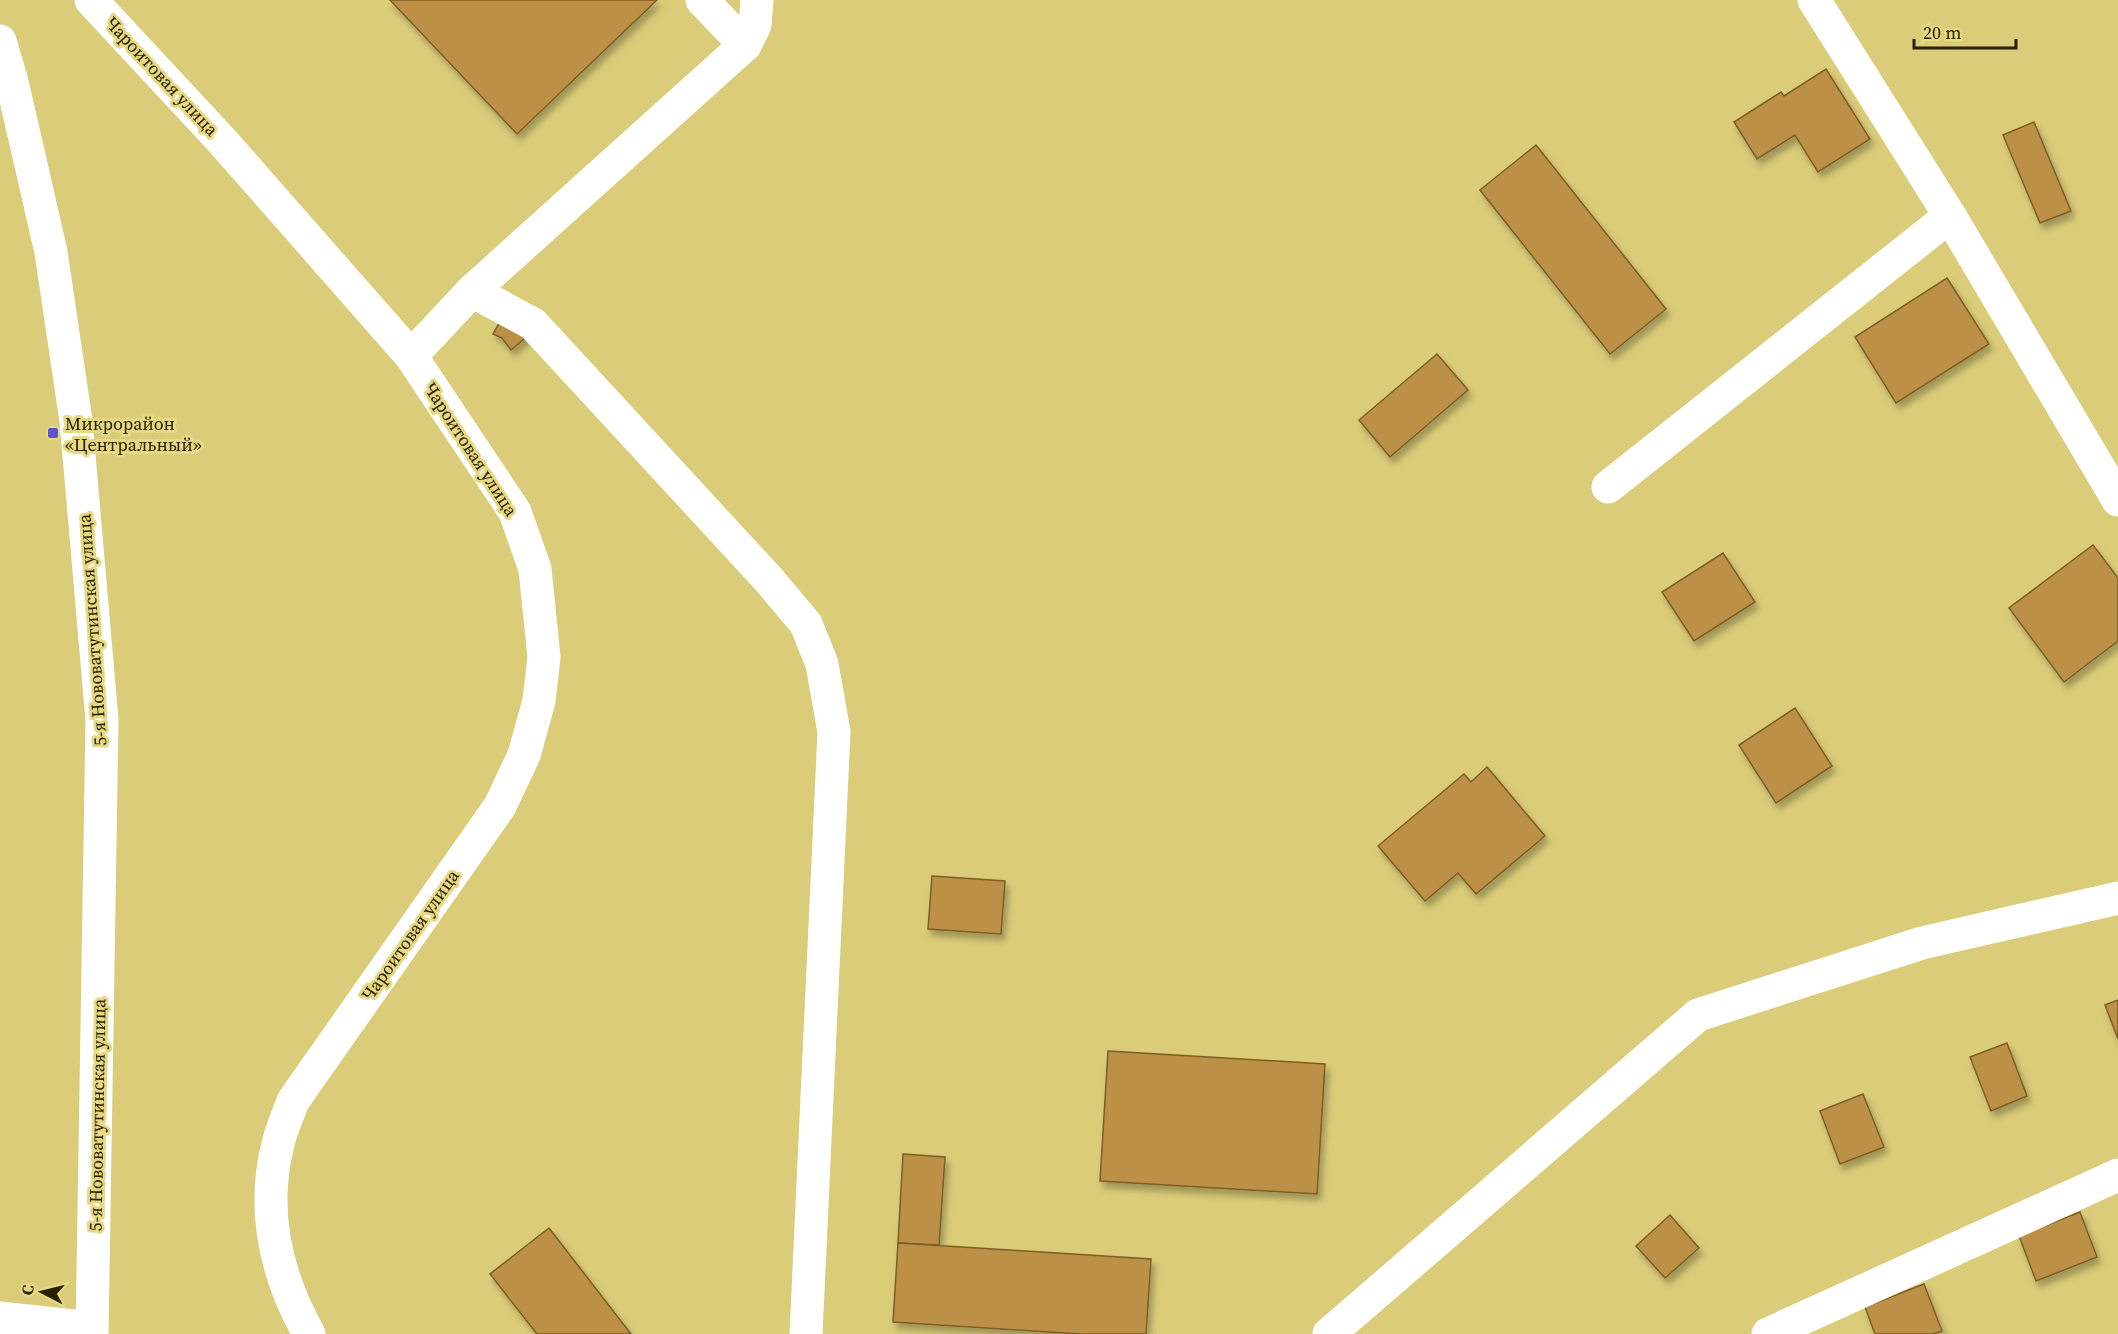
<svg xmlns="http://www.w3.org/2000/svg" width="2118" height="1334" viewBox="0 0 2118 1334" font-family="'Source Serif 4',serif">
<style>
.building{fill:#bc9146;stroke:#7d5e24;stroke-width:1.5;filter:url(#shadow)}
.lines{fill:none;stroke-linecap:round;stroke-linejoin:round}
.minor{stroke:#fff;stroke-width:33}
.poi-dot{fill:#5a55cd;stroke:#e7d984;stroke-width:2}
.labels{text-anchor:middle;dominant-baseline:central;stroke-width:6;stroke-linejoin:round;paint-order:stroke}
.street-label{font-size:18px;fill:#272100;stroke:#e7d984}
.poi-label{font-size:18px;fill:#272100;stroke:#e7d984;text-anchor:start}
</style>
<defs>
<filter id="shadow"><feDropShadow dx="3.5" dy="6" stdDeviation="3" flood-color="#0004"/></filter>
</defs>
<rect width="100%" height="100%" fill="#dacc78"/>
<g class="building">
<path d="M390 0H657L517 134Z"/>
<path d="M1826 69 1870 139 1818 172 1795 135 1757 159 1734 122 1781 92 1784 96Z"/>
<path d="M2034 122 2071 211 2040 223 2003 135Z"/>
<path d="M1536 145 1666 309 1610 354 1480 190Z"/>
<path d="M1947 278 1989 344 1896 403 1855 337Z"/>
<path d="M506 311 537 328 511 350 502 338 493 334Z"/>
<path d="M1437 354 1468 390 1390 457 1359 420Z"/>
<path d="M2093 545 2118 578V641L2064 682 2009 608Z"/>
<path d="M1723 553 1755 602 1694 641 1662 592Z"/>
<path d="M1795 708 1832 766 1776 803 1739 745Z"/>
<path d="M1487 767 1545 836 1476 894 1458 873 1425 901 1378 846 1464 774 1471 782Z"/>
<path d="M932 876 1005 881 1001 934 928 929Z"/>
<path d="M2118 1000V1039L2105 1005Z"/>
<path d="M2007 1043 2027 1096 1991 1111 1970 1057Z"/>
<path d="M1108 1051 1325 1064 1317 1194 1100 1181Z"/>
<path d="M1863 1094 1884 1147 1840 1164 1820 1111Z"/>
<path d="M903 1154 945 1157 939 1245 898 1243Z"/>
<path d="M2080 1212 2097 1257 2036 1281 2019 1236Z"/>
<path d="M1670 1215 1699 1248 1665 1278 1636 1246Z"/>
<path d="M549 1228 631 1334H537L490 1274Z"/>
<path d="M898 1243 1151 1259 1146 1334H1081L893 1322Z"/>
<path d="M1924 1284 1942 1331 1933 1334H1875L1865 1307Z"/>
</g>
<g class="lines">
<g class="minor">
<path d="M91 0 223 142 411 356 515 512 535 569 544 657 539 701 524 755 500 806 293 1101C288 1115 281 1130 278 1144 261 1211 276 1275 309 1334"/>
<path d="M702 0 745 45"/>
<path d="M1814 0 1950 216 2118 500"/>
<path d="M0 41 12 82 51 252 76 421 102 720 92 1334"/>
<path d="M472 291 533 324 770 581 806 624 822 664 834 732 806 1334"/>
<path d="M411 356 472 291 745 45 755 25 757 0"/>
<path d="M1608 487 1950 216"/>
<path d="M0 1318 92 1328"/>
<path d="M1329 1334 1698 1015 1922 943 2118 898"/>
<path d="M1768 1334 2118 1175"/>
</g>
</g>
<rect class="poi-dot" x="47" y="427" width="12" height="12" rx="3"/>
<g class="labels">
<g class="street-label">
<text transform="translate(162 76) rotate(47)">Чароитовая улица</text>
<text transform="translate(471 449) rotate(57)">Чароитовая улица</text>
<text transform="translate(92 630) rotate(-94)">5-я Нововатутинская улица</text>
<text transform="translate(410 935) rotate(-55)">Чароитовая улица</text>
<text transform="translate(97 1115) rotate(-89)">5-я Нововатутинская улица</text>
</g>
<g class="poi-label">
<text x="65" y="423">Микрорайон<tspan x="65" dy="21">«Центральный»</tspan></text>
</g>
</g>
<g transform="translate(42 1292) rotate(277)" stroke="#e7d984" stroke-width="4.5" paint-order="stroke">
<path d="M0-4.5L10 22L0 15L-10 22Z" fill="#272100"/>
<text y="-9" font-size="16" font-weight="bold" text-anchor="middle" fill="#272100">С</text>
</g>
<path d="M1914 39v9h102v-9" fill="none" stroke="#272100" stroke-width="3"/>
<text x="1923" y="39" font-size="18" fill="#272100" stroke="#e7d984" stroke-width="4.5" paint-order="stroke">20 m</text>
</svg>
